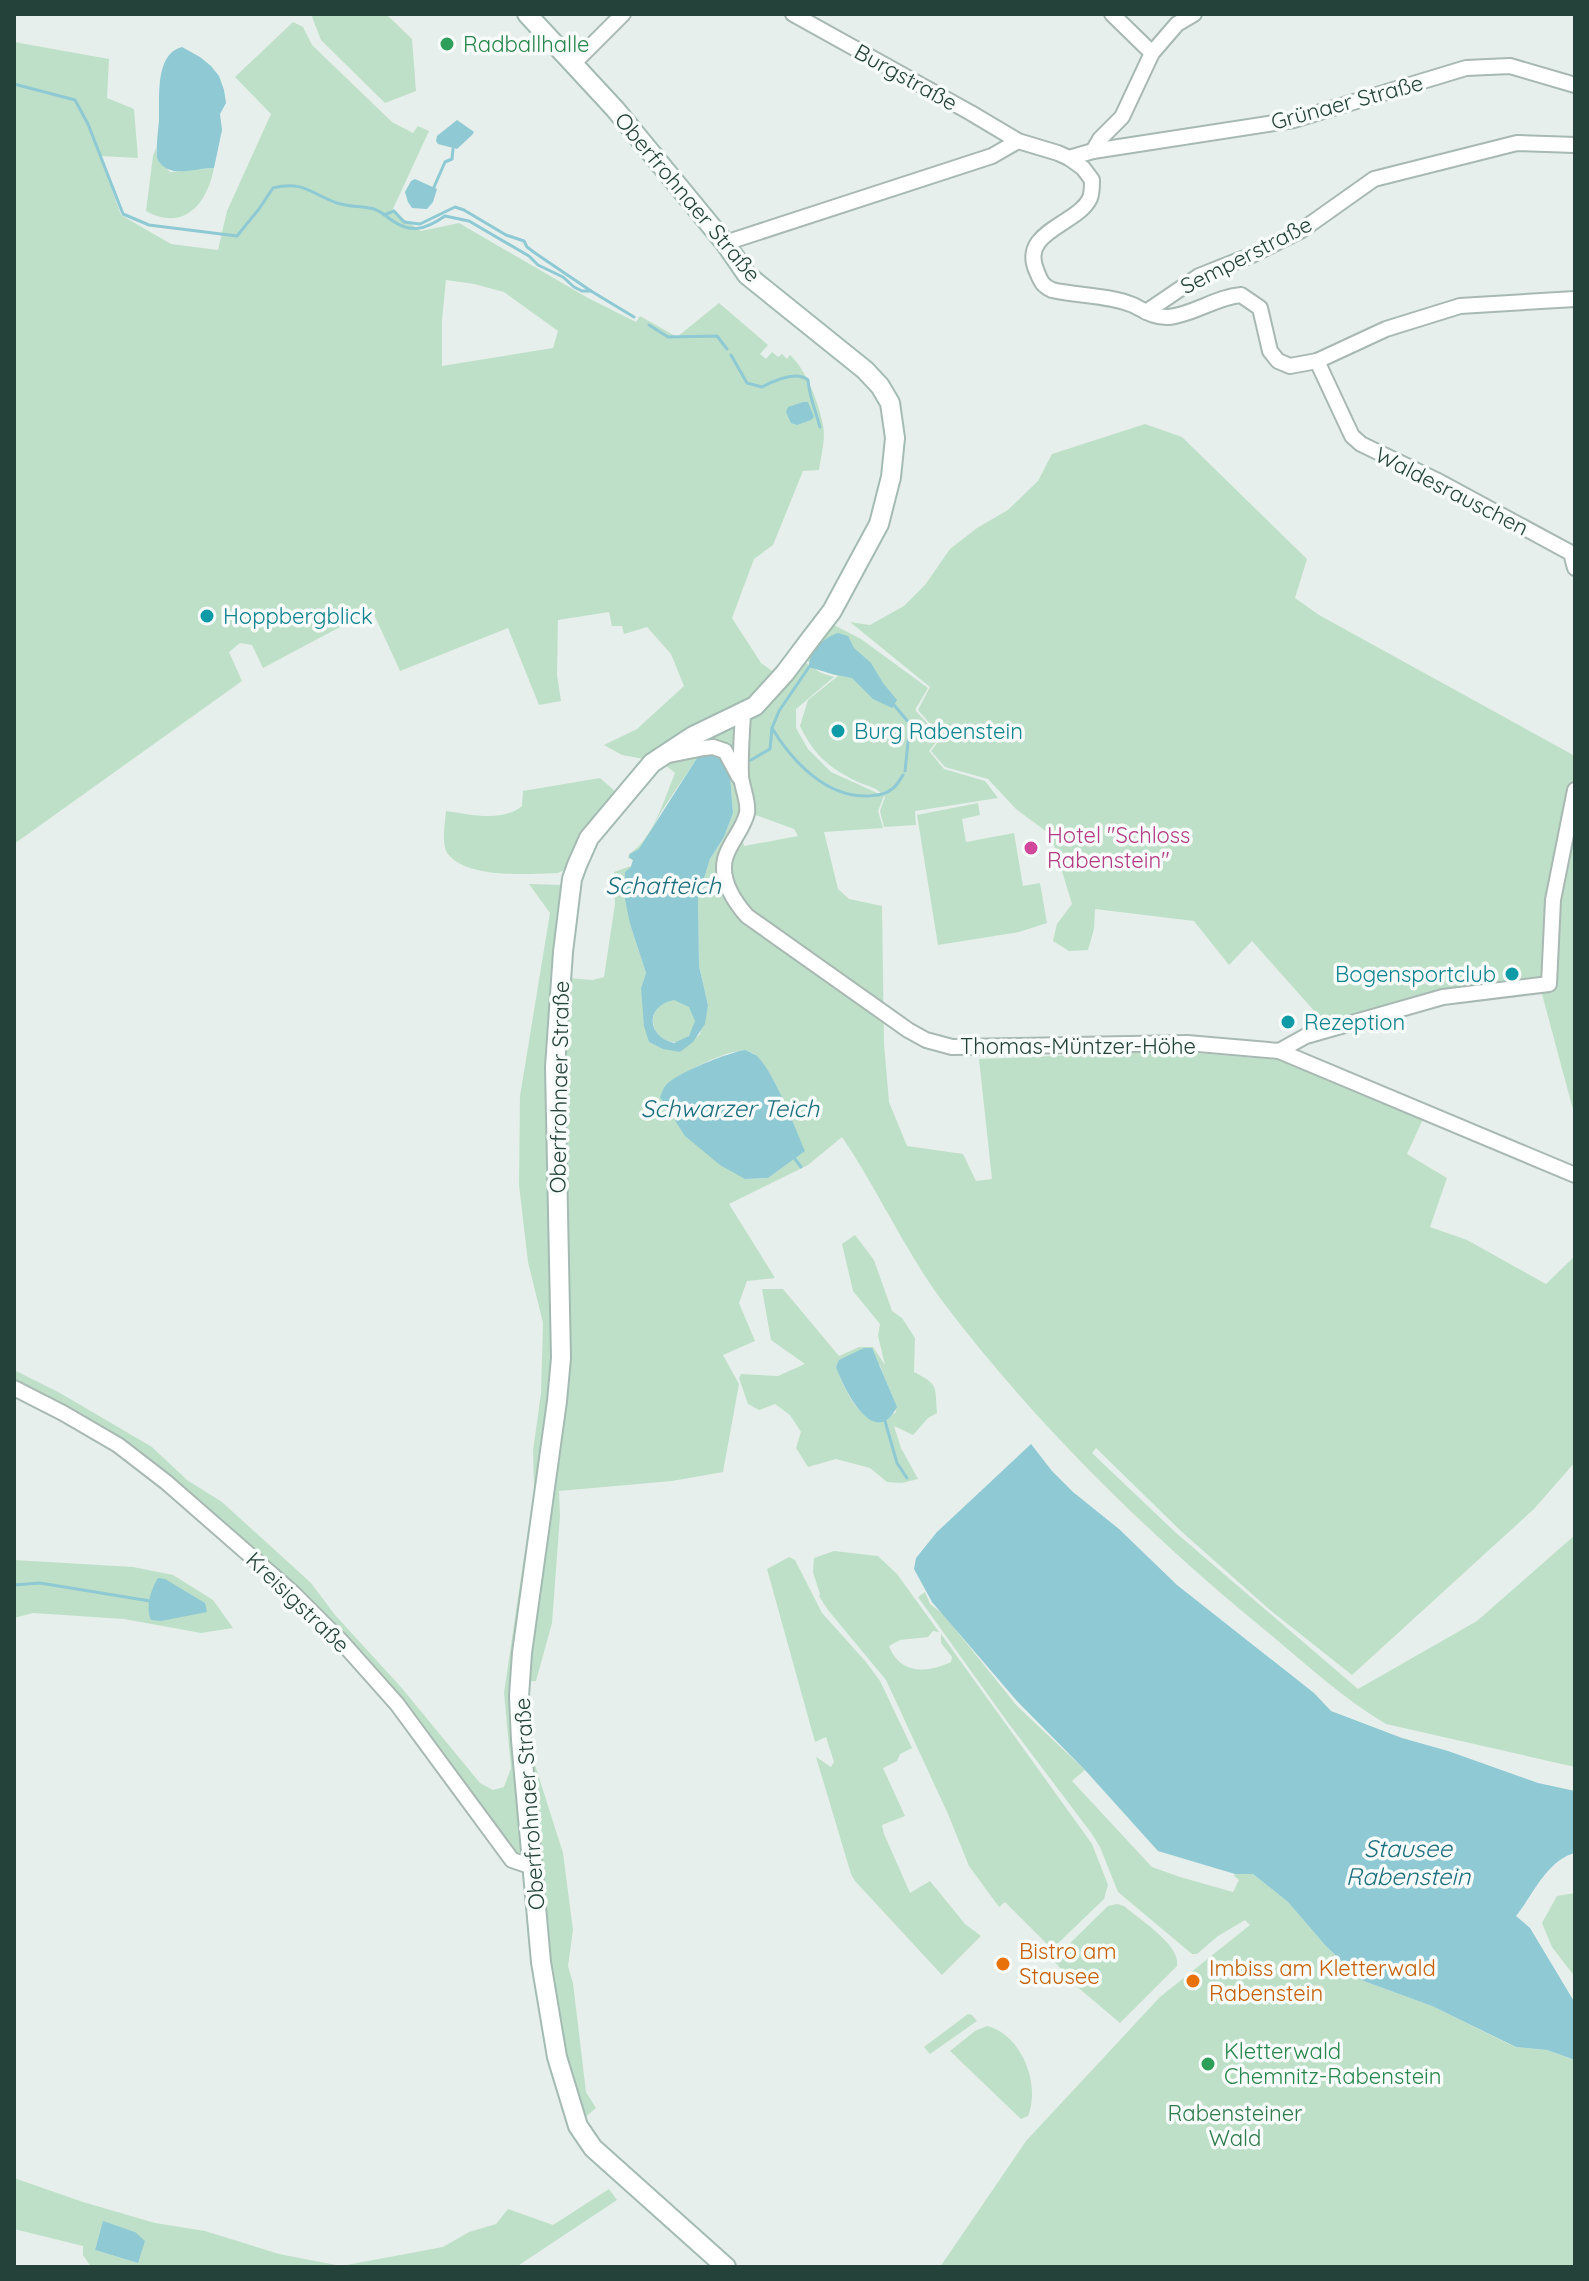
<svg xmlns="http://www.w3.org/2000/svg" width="1589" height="2281" viewBox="0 0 1589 2281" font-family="Quicksand,sans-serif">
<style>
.green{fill:#bfe0c8;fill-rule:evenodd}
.water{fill:#8ec9d4;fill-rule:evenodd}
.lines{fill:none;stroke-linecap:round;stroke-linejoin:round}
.stream{stroke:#8ec9d4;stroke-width:3}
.minor-casing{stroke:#a8b8b2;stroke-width:18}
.secondary-casing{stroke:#a4bbb3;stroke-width:22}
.minor{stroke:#fff;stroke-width:14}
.secondary{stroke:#fff;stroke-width:18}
.leisure-dot{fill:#2e9e5b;stroke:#f7fbf9;stroke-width:3}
.culture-dot{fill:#0f9aa8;stroke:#f7fbf9;stroke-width:3}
.hotel-dot{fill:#d1479c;stroke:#f7fbf9;stroke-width:3}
.food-dot{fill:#e8710a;stroke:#f7fbf9;stroke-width:3}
.labels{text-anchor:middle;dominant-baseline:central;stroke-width:7;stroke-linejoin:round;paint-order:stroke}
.leisure-label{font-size:22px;fill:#27864d;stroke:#f7fbf9;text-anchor:start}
.street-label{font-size:22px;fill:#24423a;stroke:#f7fbf9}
.culture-label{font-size:22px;fill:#0d838f;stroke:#f7fbf9;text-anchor:start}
.hotel-label{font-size:22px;fill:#b23c85;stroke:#f7fbf9;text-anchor:start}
.food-label{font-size:22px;fill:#c56008;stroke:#f7fbf9;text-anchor:start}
.park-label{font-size:22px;fill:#2d7a4b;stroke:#f7fbf9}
.water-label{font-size:24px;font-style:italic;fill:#1c6f80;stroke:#f7fbf9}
</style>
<rect width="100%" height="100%" fill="#e6efeb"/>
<g class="green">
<path d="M314 14H386L412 39 416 91 385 103 321 40 312 17Z"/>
<path d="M293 22 303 27 312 45 392 122 413 133 418 126 429 131 392 211 421 231 459 223 588 298 636 322 640 316 677 337 719 303 768 345 760 354 766 359 772 352 778 357 782 354 787 359 790 355C806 369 819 404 823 425 826 438 821 456 819 470L803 471 773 545 754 559 732 618 761 663 775 673 749 703 731 713 701 722 673 737 644 759 622 755 604 745 637 729 684 686 671 654 647 627 624 634 622 626H612L609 612 558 620 557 675 561 701 539 705 508 628 400 671 372 610 263 668 252 645 240 643 229 652 242 681 14 844V42L109 59 107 98 134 109 138 158 100 156 121 215 171 244 218 250 227 211 271 114 235 77ZM446 280 474 284 504 292 558 331 553 348 442 366V320Z"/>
<path d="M156 148 157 158 170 172 214 168C207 204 184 232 146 211L153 156Z"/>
<path d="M1145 424 1182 437 1307 559 1295 598 1319 615 1575 756V1117L1539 983 1308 1033 1317 1014 1252 941 1229 965 1194 921 1095 909 1094 929 1088 950 1069 951 1053 941 1057 924 1072 904 1051 835 1016 809 988 779 945 767 931 751 942 737 918 710 930 687 850 622 870 625 904 606 925 585 950 549 977 528 1008 510 1038 481 1052 454Z"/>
<path d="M832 624 861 639 928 688 915 710 940 737 929 751 944 769 985 781 998 798 915 811 916 825 884 827 880 811 885 797C878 788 868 786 858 782 829 768 814 755 800 726L808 700 838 676 824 671 804 659Z"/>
<path d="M802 660 821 673 834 677 796 709V728L808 749 831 772 884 796 878 811 883 828 824 832 838 889 849 899 882 906 884 1044 889 1102 907 1146 963 1154 976 1181 992 1179 979 1059 1171 1051 1280 1060 1423 1119 1407 1154 1447 1178 1430 1227 1467 1240 1546 1284 1575 1256V1462L1534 1509 1352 1675 1270 1610 1182 1532 1096 1448 1092 1453 1175 1532 1358 1689 1477 1621 1575 1535V1767L1386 1724C1344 1699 1308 1666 1271 1635 1153 1539 1035 1424 943 1302 905 1251 878 1190 842 1137L808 1165 729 1204 775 1278 747 1281 739 1303 755 1341 723 1355 739 1384 723 1472 672 1481 559 1491 560 1516 552 1623 536 1681 515 1682 518 1759 535 1765 563 1853 573 1930 568 1966 573 1983 586 2092 596 2108 581 2121 563 2054 548 1949 541 1868 517 1856 346 1637 341 1626 329 1621 122 1442 67 1407 14 1382V1370L60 1393 152 1447 187 1480 222 1502 311 1583 335 1615 400 1686 480 1783 493 1790 504 1787 511 1768 504 1693 534 1489 533 1451 541 1393 543 1323 528 1262 519 1185 520 1096 550 913 529 884 564 885 555 977 593 980 604 977 615 904 614 872 631 866 633 860 628 858 629 854C653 840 665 797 675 773L664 764ZM697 758 722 761 730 775 733 813 724 837 710 859 698 898 699 966 708 1005 700 1034 680 1052 649 1042 641 988 646 973 630 924 625 872 631 867 661 812ZM750 813 794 829 798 836 744 846 741 834ZM745 1050C746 1050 755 1054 756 1055 773 1069 796 1130 804 1151L768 1178 745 1179 667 1084C690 1070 718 1053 745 1050Z"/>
<path d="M600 778 616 792 569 868 558 873C530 874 467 879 448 854 441 845 445 823 446 811 469 814 502 823 522 806L523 791Z"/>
<path d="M978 803 980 815 962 819 966 842 1014 833 1023 886 1040 883 1047 923 1019 932 938 945 917 815Z"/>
<circle cx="674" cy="1021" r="21"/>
<path d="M855 1235 874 1260 892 1311 902 1318 915 1338 914 1372C939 1385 935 1386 937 1413L928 1418 913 1435 894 1426 901 1448 918 1479 902 1483 887 1482 870 1468 836 1459 808 1467 796 1448 801 1432 790 1415 775 1404 759 1410 748 1404 739 1378 741 1374 778 1376 805 1364 771 1340 762 1289H783L839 1356 859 1347H873L885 1365 878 1336 880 1324 853 1291 842 1244ZM880 1365C885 1382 893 1394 896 1412L888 1418C882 1417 874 1418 868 1416 854 1412 841 1380 836 1366Z"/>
<path d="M834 1551 878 1556 897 1574 939 1632 933 1631 928 1637 900 1640 889 1646C900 1675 928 1673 951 1662L952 1657 941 1643V1634L1092 1844 1108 1885 1104 1899 1052 1949 1005 1902 999 1907 969 1866 948 1814 886 1680 828 1610 819 1596 820 1594 813 1572 814 1558Z"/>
<path d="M789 1557 795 1560 822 1613 866 1662 880 1681 912 1748 900 1754 897 1761 883 1768 905 1816 882 1825 884 1834 910 1893 930 1881 965 1924 981 1936 942 1975 855 1881 851 1874 816 1757 831 1767 834 1762 826 1737 815 1742 767 1569Z"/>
<path d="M14 1560 133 1567 173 1575 213 1600 233 1628 201 1633 124 1619 33 1613 14 1618Z"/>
<path d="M925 1592 930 1604 943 1614 1017 1706 1085 1770 1072 1781 1152 1867 1180 1877 1233 1892 1239 1880 1234 1876 1235 1874H1253L1288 1902 1325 1945 1361 1980 1432 2006 1515 2047 1547 2050 1574 2060 1575 2267H940L1026 2141 1160 1997 1250 1925 1245 1920 1218 1936 1197 1954H1192L1118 1892 1100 1847 1092 1834 1006 1720 918 1597Z"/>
<path d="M1575 1893V1977L1552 1947 1542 1923 1557 1896Z"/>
<path d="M1117 1904 1124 1906C1140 1920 1181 1945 1177 1966L1120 2023 1074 1984 1055 1962 1061 1952 1108 1906Z"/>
<path d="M968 2014 972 2015 977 2021 930 2054 924 2047Z"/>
<path d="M987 2026C1021 2034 1041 2084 1028 2116L1021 2119 950 2051 975 2031Z"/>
<path d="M14 2178 83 2202 155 2223 205 2231 279 2254 341 2266 443 2247 469 2232 496 2224 508 2209 553 2225 609 2189 617 2200 516 2267H91L83 2255V2246L14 2229ZM103 2222 135 2232 138 2263 95 2250Z"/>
</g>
<g class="water">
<path d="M182 47 200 57 211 66 219 76 224 90 226 103 220 114 222 130 214 168C194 168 167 180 157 158 156 146 158 133 159 120 160 99 154 54 182 47Z"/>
<path d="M457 120 474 132 472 135 457 149 438 144 436 141 437 136Z"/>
<path d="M415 179 437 189 433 202 427 209 412 208 408 202 405 192 411 181Z"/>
<path d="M803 402H808L814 417 811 420 797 425 791 423 786 412 788 407Z"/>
<path d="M838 633 848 636 854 648 871 663 883 683 897 700 892 708 873 699 852 678 832 674 809 667C809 651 823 638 838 633Z"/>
<path d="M705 753 714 755 722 761 730 775 733 813 724 837 710 859 698 898 699 966 708 1005 705 1024 693 1042 680 1052 663 1049 649 1042 644 1026 641 988 646 973 630 924 625 899V872L631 867 633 860 629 857 630 854 639 849 697 758ZM674 1000 689 1007 695 1021 689 1036 674 1043C646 1036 645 1006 674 1000Z"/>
<path d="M745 1050C746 1050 755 1055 756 1055 773 1069 796 1130 805 1151L768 1178 745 1179 720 1165 685 1136 660 1097C662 1093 663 1088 666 1085 676 1073 730 1052 745 1050Z"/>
<path d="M864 1348H872L897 1407C874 1451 844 1389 836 1367L839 1360Z"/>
<path d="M1031 1444 1052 1471 1073 1492 1119 1529 1177 1585 1314 1693 1331 1711 1402 1738 1448 1751 1538 1783 1575 1791V1853C1547 1860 1533 1895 1516 1916L1530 1928 1575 2003V2060L1547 2050 1516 2047 1432 2006 1361 1980 1325 1945 1288 1902 1253 1874H1235L1158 1851 1085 1770 1017 1701 932 1602 914 1569 916 1558 937 1532Z"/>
<path d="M158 1578 165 1579 205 1603 207 1612 161 1621 151 1620C145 1607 151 1589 158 1578Z"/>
<path d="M103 2221 135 2232 145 2241 138 2263 95 2250Z"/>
</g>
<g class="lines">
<g class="stream">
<path d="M14 84 75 100 88 124 123 214 149 225 237 236 259 209 273 188C302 180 312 194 337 203 349 207 362 206 374 209 380 211 385 215 390 219 410 234 425 230 445 216L469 221 529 256 538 265 563 277 574 287 582 291H591L634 317"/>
<path d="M434 187 445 162 452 159 453 149"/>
<path d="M384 215 394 211 404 222 420 224 455 207 464 210 506 235 524 241 527 247 535 253 591 291"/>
<path d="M649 325 668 337 717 336 727 349"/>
<path d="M731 355 747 383 762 387C775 380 796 370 808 380 809 396 816 412 820 427"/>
<path d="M894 705 910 724 905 771"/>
<path d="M772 728C792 761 826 798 869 796 877 795 885 795 892 789 897 786 900 779 903 775"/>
<path d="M749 761 770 749 772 728 779 711 809 667"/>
<path d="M795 1159 801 1167"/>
<path d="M885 1421 897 1463 907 1478"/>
<path d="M14 1585 40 1583 150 1601"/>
</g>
<g class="minor-casing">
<g id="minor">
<path d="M793 14 971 113 1018 141 1058 153 1069 158 1083 168 1092 180C1092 185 1092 193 1090 198 1078 225 1018 231 1037 272 1041 282 1043 286 1052 290 1079 296 1108 295 1133 305 1145 311 1155 318 1169 317 1195 314 1216 297 1241 295L1260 308 1270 351 1278 361 1290 366 1317 361 1386 329 1460 306 1575 299"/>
<path d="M1112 14 1152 53"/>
<path d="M574 63 623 14"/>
<path d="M1093 151 1100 139 1122 117 1152 53 1177 24 1194 14"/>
<path d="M1069 158 1093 151 1294 120 1466 68 1510 66 1575 85"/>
<path d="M725 243 992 156 1018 141"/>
<path d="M1146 312 1199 276 1252 255 1302 230 1374 179 1517 143 1575 145"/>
<path d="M1317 361 1352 436 1361 444 1436 480 1571 553 1575 568"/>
<path d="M743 713C742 734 740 755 741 776 742 788 749 802 747 813 743 830 729 843 725 859 720 880 734 901 747 916L908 1030 926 1040 952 1047 1187 1043 1279 1051 1306 1036 1443 997 1549 984 1553 900 1575 790"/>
<path d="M669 755 704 748 713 747 725 751 739 777"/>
<path d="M1279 1051 1575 1175"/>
<path d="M14 1388 63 1413 118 1445 166 1482 293 1593 340 1640 397 1704 512 1860 533 1867"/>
</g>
</g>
<g class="secondary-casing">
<path id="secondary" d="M527 14 615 109 725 243 747 275 865 370 880 386 890 403 895 438 891 477 879 524 832 611 809 641 785 673 755 706 693 736 652 763 589 838 577 865 572 879 563 952 555 1067 561 1358 557 1401 522 1653 519 1696 521 1740 541 1962 557 2057 578 2126 593 2148 726 2267"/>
</g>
<use href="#minor" class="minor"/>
<use href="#secondary" class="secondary"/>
</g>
<g class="leisure-dot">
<circle cx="447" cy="44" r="8"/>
<circle cx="1208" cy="2064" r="8"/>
</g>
<g class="culture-dot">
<circle cx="207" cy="616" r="8"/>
<circle cx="838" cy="731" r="8"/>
<circle cx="1512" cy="974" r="8"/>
<circle cx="1288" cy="1022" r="8"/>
</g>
<circle class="hotel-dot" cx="1031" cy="848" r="8"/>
<g class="food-dot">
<circle cx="1003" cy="1964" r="8"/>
<circle cx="1193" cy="1981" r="8"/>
</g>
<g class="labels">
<g class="leisure-label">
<text x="463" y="44">Radballhalle</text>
<text x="1224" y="2051">Kletterwald<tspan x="1224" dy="25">Chemnitz-Rabenstein</tspan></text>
</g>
<g class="street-label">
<text transform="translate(906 77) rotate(29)">Burgstraße</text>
<text transform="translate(1347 102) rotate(-15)">Grünaer Straße</text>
<text transform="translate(688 197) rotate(50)">Oberfrohnaer Straße</text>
<text transform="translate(1246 255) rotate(-27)">Semperstraße</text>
<text transform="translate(1452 491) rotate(27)">Waldesrauschen</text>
<text x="1078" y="1046">Thomas-Müntzer-Höhe</text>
<text transform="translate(559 1087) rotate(-89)">Oberfrohnaer Straße</text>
<text transform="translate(298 1602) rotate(44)">Kreisigstraße</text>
<text transform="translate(529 1804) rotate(-94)">Oberfrohnaer Straße</text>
</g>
<g class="culture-label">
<text x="223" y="616">Hoppbergblick</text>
<text x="854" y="731">Burg Rabenstein</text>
<text x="1496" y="974" text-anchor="end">Bogensportclub</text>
<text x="1304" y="1022">Rezeption</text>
</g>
<g class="hotel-label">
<text x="1047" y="835">Hotel "Schloss<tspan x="1047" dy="25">Rabenstein"</tspan></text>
</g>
<g class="food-label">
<text x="1019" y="1951">Bistro am<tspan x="1019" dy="25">Stausee</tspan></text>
<text x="1209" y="1968">Imbiss am Kletterwald<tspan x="1209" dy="25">Rabenstein</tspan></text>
</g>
<g class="park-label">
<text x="1235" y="2113">Rabensteiner<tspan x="1235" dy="25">Wald</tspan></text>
</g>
<g class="water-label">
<text x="663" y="885">Schafteich</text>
<text x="730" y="1108">Schwarzer Teich</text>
<text x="1408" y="1848">Stausee<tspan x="1408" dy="28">Rabenstein</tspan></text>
</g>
</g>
<rect width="1589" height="2281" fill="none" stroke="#24423a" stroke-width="32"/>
</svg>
